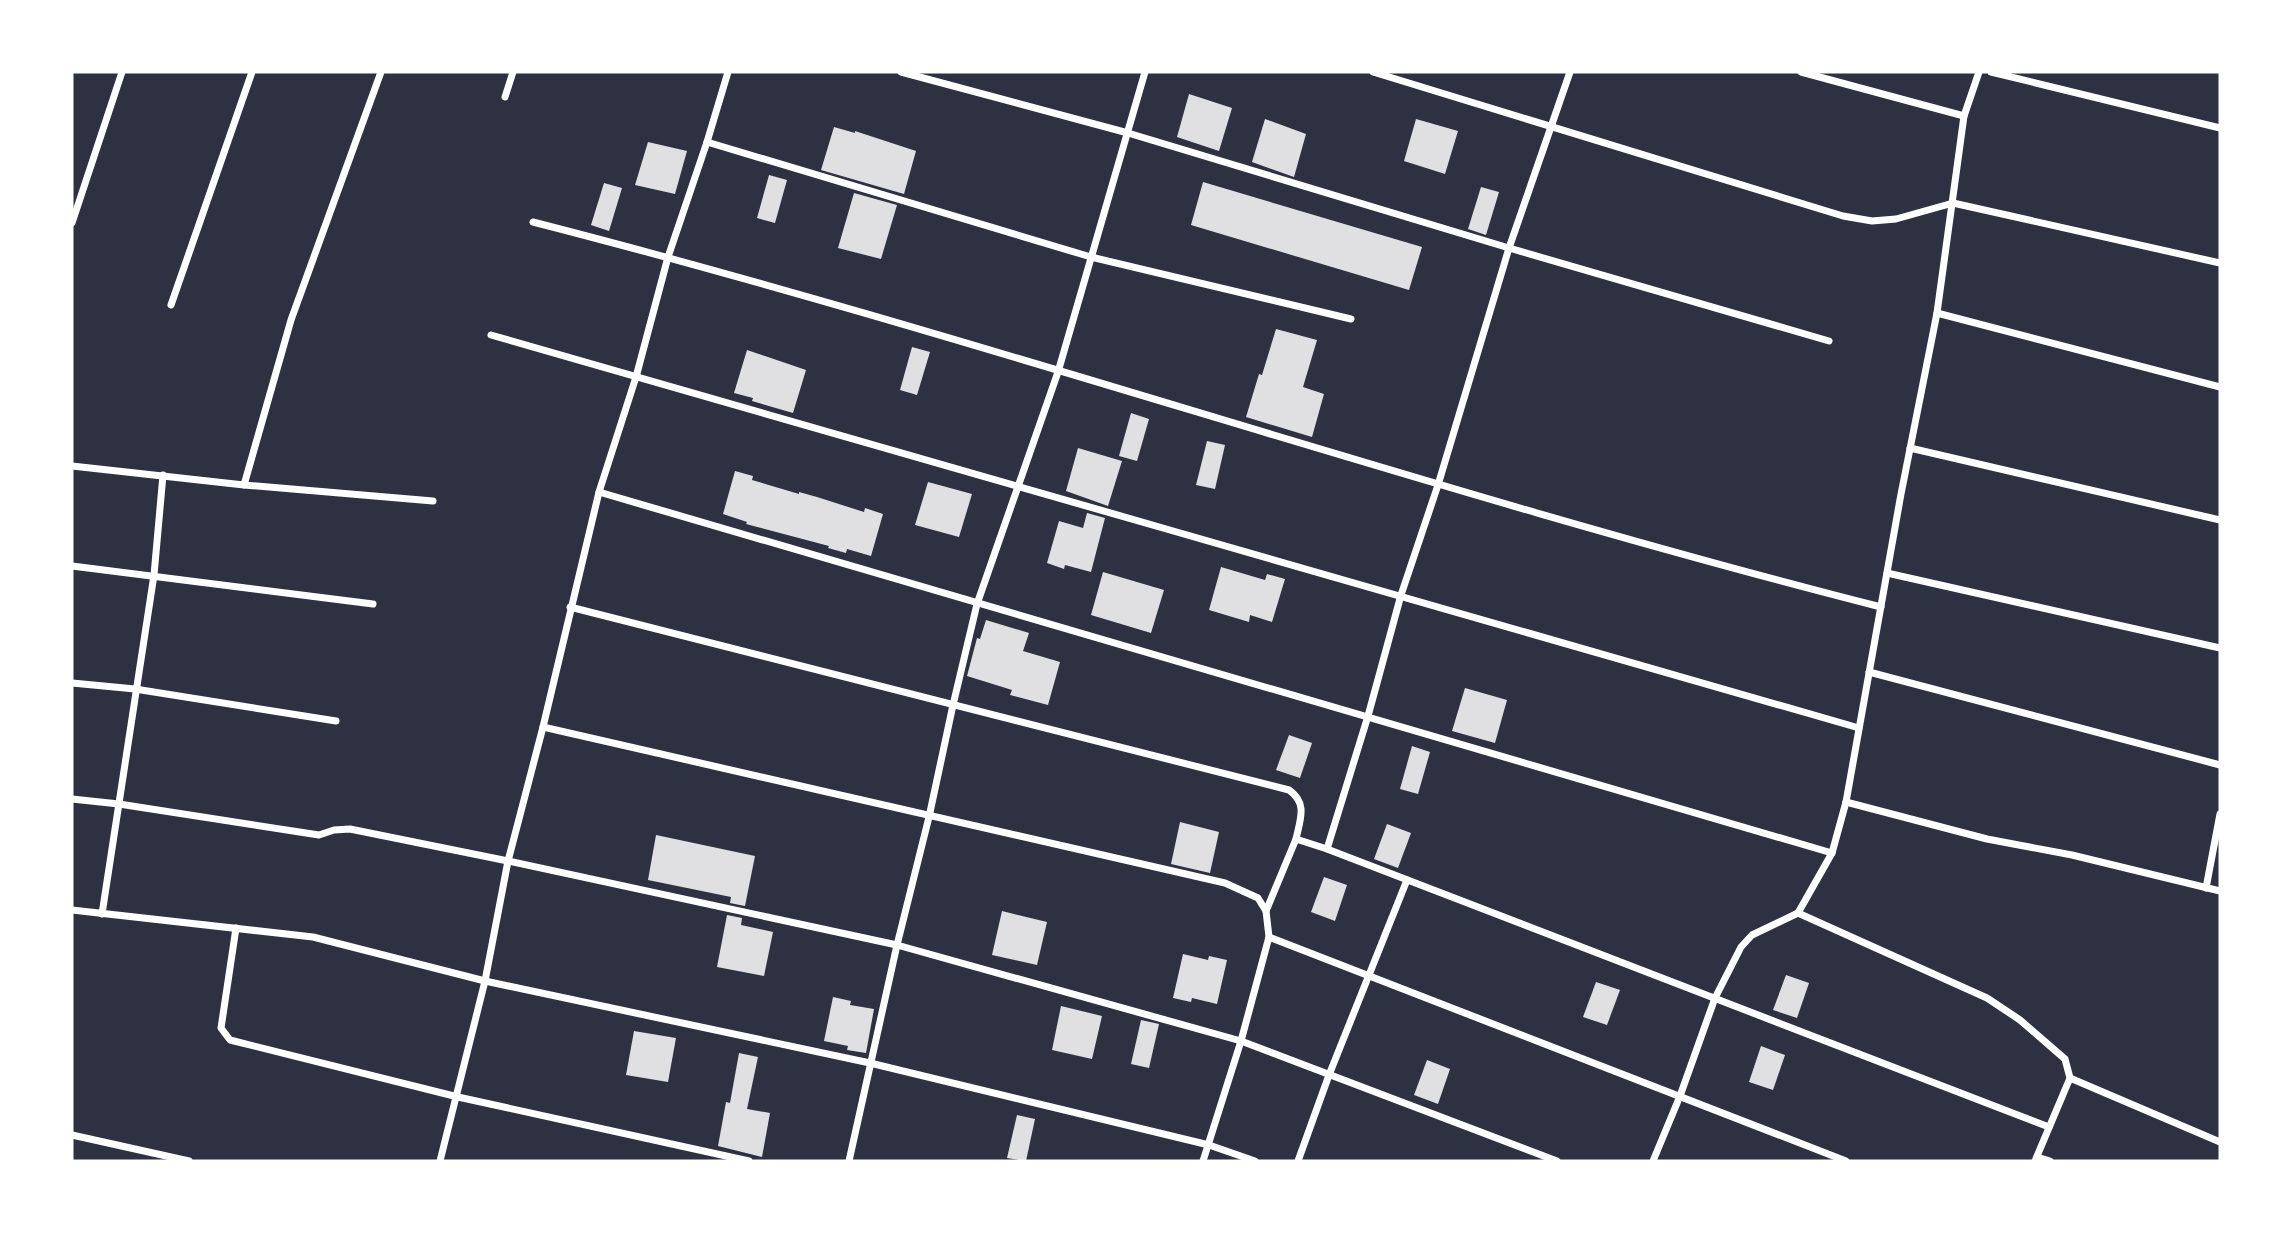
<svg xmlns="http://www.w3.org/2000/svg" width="2292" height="1233" viewBox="0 0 2292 1233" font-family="'DejaVu Sans',sans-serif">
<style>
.building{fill:#e0e0e3}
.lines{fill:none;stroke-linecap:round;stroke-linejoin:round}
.minor{stroke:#fff;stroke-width:7}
</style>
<rect width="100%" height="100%" fill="#2d3142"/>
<g class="building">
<path d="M1189 94 1232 108 1219 151 1177 137Z"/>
<path d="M1265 119 1306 134 1294 177 1252 162Z"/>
<path d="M1416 119 1458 131 1445 174 1404 161Z"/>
<path d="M834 127 855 133V131L916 151 904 194 821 170Z"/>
<path d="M648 142 687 151 675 194 635 185Z"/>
<path d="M769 175 787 180 775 223 757 218Z"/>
<path d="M1203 182 1422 247 1409 290 1191 225Z"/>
<path d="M604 183 622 188 609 231 591 225Z"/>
<path d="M1481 187 1499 192 1486 235 1468 229Z"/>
<path d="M854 193 897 205 881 259 838 248Z"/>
<path d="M1276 329 1317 340 1303 387 1324 394 1312 437 1246 417 1259 374 1262 375Z"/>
<path d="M912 347 930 352 917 395 900 390Z"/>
<path d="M747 350 806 370 793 413 752 401 753 398 734 393Z"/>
<path d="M1131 413 1149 419 1137 461 1119 456Z"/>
<path d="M1207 441 1225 445 1215 489 1196 485Z"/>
<path d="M1078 448 1122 461 1108 506 1066 491Z"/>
<path d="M735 471 753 476 752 480 799 494V492L817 497 864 512 865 508 883 514 871 556 847 549 846 553 828 548 829 546 746 524 747 522 723 514Z"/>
<path d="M928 482 972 494 959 537 915 525Z"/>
<path d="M1087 513 1105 518 1091 572 1065 565 1064 569 1047 563 1059 521 1083 528Z"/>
<path d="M1221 567 1265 580 1267 574 1285 579 1272 622 1250 615 1249 622 1209 610Z"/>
<path d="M1103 572 1164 590 1151 633 1091 615Z"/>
<path d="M986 620 1029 633 1023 651 1060 662 1048 705 1010 695 1012 690 967 676 977 638 980 639Z"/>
<path d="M1465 688 1507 700 1495 743 1452 731Z"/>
<path d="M1289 735 1312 743 1300 778 1276 770Z"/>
<path d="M1412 746 1430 752 1418 794 1400 789Z"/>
<path d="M1180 822 1219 832 1210 873 1171 864Z"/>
<path d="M1387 824 1411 833 1398 868 1374 859Z"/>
<path d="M656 835 755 856 745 906 730 903 731 897 648 880Z"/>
<path d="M1324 877 1347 885 1335 921 1311 912Z"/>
<path d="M1002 911 1047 922 1037 965 992 955Z"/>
<path d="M727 915 742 918 741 925 773 932 764 976 717 967Z"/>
<path d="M1183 954 1208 960 1209 956 1227 960 1217 1004 1192 998 1191 1002 1173 998Z"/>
<path d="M1786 975 1809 983 1797 1018 1773 1010Z"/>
<path d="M1596 982 1620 990 1607 1025 1583 1017Z"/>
<path d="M833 997 851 1001 850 1005 874 1009 866 1053 847 1050 848 1046 824 1041Z"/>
<path d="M1061 1006 1102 1016 1092 1059 1052 1050Z"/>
<path d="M1141 1020 1159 1024 1149 1068 1131 1064Z"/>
<path d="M634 1031 676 1038 668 1082 626 1075Z"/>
<path d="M1761 1046 1785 1055 1773 1090 1749 1082Z"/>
<path d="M739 1053 758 1057 747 1109 770 1113 762 1157 718 1146 726 1102 730 1103Z"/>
<path d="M1427 1060 1450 1069 1438 1104 1414 1095Z"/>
<path d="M1017 1115 1035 1119 1026 1161 1007 1158Z"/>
</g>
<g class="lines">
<g class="minor">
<path d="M901 72 1128 133 1509 248 1829 341"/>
<path d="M1373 72 1843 216 1872 221 1896 219 1953 203 2220 263"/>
<path d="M1801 72 1964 116"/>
<path d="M1991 72 2220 128"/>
<path d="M505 97 513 72"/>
<path d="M707 142 1091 257 1351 319"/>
<path d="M533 222C985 338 1428 492 1881 607"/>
<path d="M72 223 122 72"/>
<path d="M171 305 252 72"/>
<path d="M1937 313 2220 387"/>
<path d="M491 335C947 468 1403 595 1859 728"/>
<path d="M1910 448 2220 520"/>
<path d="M72 466 244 485 433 501"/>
<path d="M244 485 291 320 381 72"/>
<path d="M599 492 1832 853"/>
<path d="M72 566 373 604"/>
<path d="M1887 573 2220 648"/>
<path d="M570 607 1289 790C1308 803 1300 820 1296 839"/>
<path d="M1869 672 2220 765"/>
<path d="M72 683 135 689 336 721"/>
<path d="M543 727 1225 883 1258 898 1266 911 1269 937 1241 1041 1203 1161"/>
<path d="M72 799 119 804 319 835 334 830 350 829 508 861 897 945 1241 1041 1557 1161"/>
<path d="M1846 802 1987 839 2072 855 2220 891"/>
<path d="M1327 849 1368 716 1401 595 1438 485 1509 248 1570 72"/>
<path d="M2206 888 2220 814"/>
<path d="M72 910 313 937 485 981 870 1063 1209 1145 1255 1161"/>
<path d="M1266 911 1296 839 1327 849 2049 1127"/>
<path d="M1798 913 1987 998 2020 1020 2065 1059 2070 1078 2035 1161"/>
<path d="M102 914 154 575 163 475"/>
<path d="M236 928 221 1028 230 1040 458 1097 749 1161"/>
<path d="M1269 937 1846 1161"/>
<path d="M2070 1078 2220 1142"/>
<path d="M72 1135 189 1161"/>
<path d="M2037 1157 2050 1161"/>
<path d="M440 1161 485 981 508 861 543 727 599 492 636 377 668 257 707 142 728 72"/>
<path d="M849 1161 897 945 929 817 953 705 977 604 1058 372 1145 72"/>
<path d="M1298 1161 1329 1075 1407 880"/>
<path d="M1653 1161 1680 1096 1715 998 1741 947 1752 935 1798 913 1832 853 1846 802 1901 494 1937 313 1964 116 1979 72"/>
</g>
</g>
<rect width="2292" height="1233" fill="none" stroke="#ffffff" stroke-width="147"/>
</svg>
